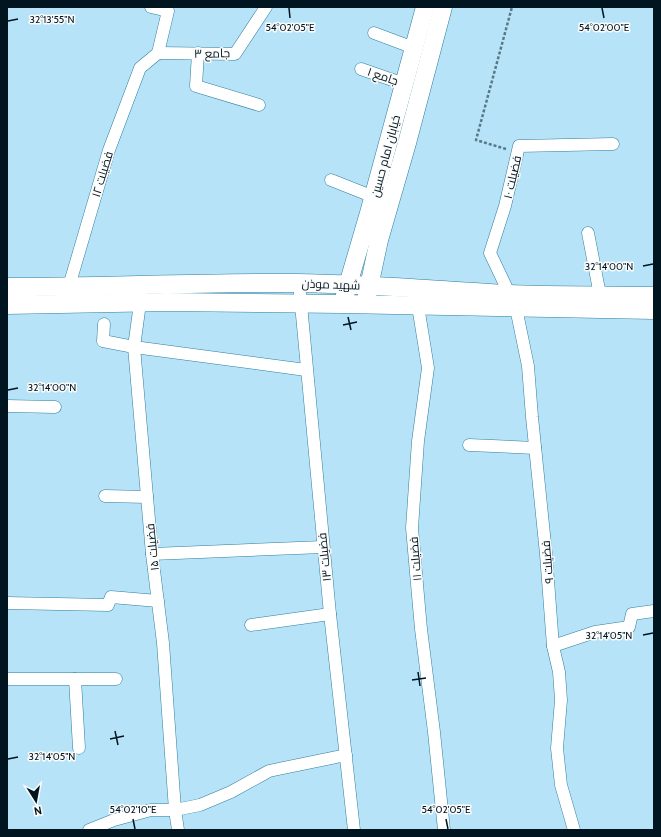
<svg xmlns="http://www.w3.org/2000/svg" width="661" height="837" viewBox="0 0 661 837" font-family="Cabin,Cairo,sans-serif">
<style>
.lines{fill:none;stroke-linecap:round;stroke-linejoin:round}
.minor-casing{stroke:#2e7f9f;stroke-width:13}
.secondary-casing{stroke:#2e7f9f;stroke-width:19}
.path{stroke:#597988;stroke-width:2.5;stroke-dasharray:3 2;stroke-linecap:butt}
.minor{stroke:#fff;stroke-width:12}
.secondary{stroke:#fff;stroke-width:18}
.ticks{fill:none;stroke:#00151f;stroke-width:1.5}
.labels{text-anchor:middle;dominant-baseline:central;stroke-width:3;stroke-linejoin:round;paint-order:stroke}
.street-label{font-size:12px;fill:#00151f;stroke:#fcfcfc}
.ticks-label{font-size:10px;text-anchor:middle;fill:#00151f;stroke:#fcfcfc;stroke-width:3;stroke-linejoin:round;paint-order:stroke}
</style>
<rect width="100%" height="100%" fill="#b7e3f8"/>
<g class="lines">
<g class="minor-casing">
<g id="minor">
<path d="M151 7 168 11 158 53"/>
<path d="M374 33 414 48"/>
<path d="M158 53 235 54 266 7"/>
<path d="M198 53 196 86 259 105"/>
<path d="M361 69 404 84"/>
<path d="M331 180 374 197"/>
<path d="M588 233 600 295"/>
<path d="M299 283 330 614 354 830"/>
<path d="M67 293 109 150 140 68 158 53"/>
<path d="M141 296 134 347 152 554 163 643 175 810 178 830"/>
<path d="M418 299V306L428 368 418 441 412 528 421 629 434 732 444 830"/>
<path d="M104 324 103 341 134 347 306 370"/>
<path d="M7 406 55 407"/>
<path d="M469 445 535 448"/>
<path d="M105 496 147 497"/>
<path d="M152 554 323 547"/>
<path d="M7 603 108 605 111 597 158 601"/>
<path d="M251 625 330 614"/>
<path d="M553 646 595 632 629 627 632 614 654 611"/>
<path d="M7 679H116"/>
<path d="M75 679 79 748"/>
<path d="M89 830 114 820 151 810H175L200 805 231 792 269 771 346 755"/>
<path d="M574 830 561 785 557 748 561 700 559 672 553 646 546 554 532 417 528 366 516 308 490 253 505 206 519 146 613 144"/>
</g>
</g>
<g class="secondary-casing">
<g id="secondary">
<path d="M7 287C104 287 200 282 296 283 367 284 437 290 508 294 556 296 605 295 654 296"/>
<path d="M345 295 369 213 425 7"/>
<path d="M367 296 379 240 407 143 443 7"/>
<path d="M7 305 167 302 342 304 654 310"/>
</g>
</g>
<path class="path" d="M506 149 476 140 512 7"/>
<use href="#minor" class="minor"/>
<use href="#secondary" class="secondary"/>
</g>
<path class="ticks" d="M289 8 290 18M602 8 604 18M8 21 18 19M643 266 653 264M348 317 351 330M343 325 357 322M8 390 18 388M643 635 653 633M418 672 420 686M412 680 426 678M115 731 118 745M110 739 124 736M8 759 18 757M133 819 135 829M446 819 448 829"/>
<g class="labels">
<g class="street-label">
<text transform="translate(212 53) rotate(-1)">جامع ۳</text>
<text transform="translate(383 76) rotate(19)">جامع ۱</text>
<text transform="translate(385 156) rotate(-75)">خیابان امام حسین</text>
<text transform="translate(102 174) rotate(-73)">فضیلت ۱۲</text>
<text transform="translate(512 177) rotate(-77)">فضیلت ۱۰</text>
<text transform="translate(331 284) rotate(2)">شهید موذن</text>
<text transform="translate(152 547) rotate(-96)">فضیلت ۱۵</text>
<text transform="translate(324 557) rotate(-96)">فضیلت ۱۳</text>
<text transform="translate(415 559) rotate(-95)">فضیلت ۱۱</text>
<text transform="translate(547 562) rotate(-95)">فضیلت ۹</text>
</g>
</g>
<g class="ticks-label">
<text x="52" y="23">32°13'55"N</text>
<text x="290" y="31">54°02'05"E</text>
<text x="604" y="31">54°02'00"E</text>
<text x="609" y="270">32°14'00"N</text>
<text x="52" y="391">32°14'00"N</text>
<text x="609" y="639">32°14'05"N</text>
<text x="52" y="760">32°14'05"N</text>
<text x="133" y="813">54°02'10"E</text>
<text x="446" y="813">54°02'05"E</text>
</g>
<rect width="661" height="837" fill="none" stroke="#00151f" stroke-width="16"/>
<g transform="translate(36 801) rotate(169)" stroke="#fcfcfc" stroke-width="3" paint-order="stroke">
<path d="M0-3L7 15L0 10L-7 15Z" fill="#00151f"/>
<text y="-6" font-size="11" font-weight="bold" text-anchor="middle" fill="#00151f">N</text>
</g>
</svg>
